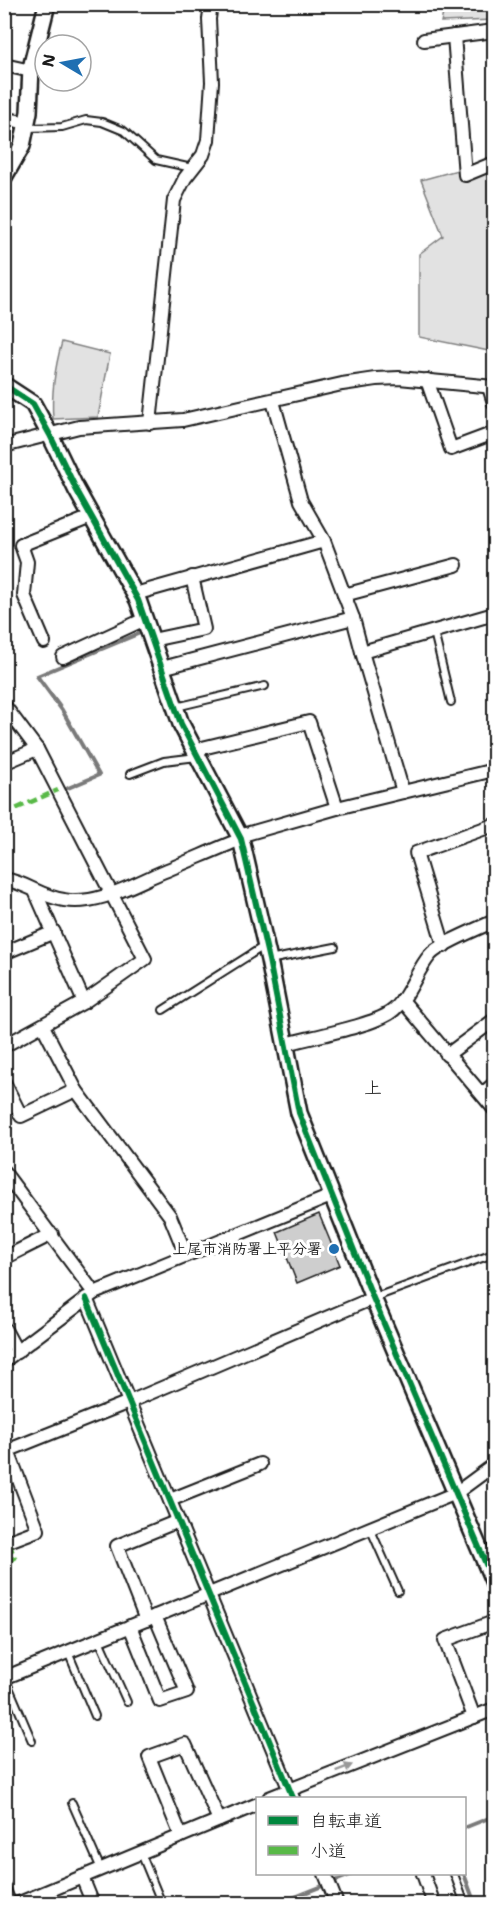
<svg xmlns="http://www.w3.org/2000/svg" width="499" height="1908" viewBox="0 0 499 1908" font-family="'Shantell Sans','Klee One',sans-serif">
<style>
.green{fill:#e2e2e2;stroke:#7f7f7f;stroke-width:1.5}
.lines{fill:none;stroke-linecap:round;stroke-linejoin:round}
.stream{stroke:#7a7a7a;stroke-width:4}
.building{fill:#cecece;stroke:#1c1c1c;stroke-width:1.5}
.service-casing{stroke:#1c1c1c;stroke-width:10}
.minor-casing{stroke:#1c1c1c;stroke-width:16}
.tertiary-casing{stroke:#1c1c1c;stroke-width:20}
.service{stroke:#fff;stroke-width:6}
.minor{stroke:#fff;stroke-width:12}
.tertiary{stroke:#fff;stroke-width:15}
.quiet{stroke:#58b947;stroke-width:4.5;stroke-dasharray:9 4.5;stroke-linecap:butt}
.cycleway-casing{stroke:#fff;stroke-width:10}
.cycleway{stroke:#00873e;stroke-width:6}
.oneway{fill:#999}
.poi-dot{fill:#1f6fb2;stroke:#fff;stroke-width:2}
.labels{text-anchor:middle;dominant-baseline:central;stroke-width:6;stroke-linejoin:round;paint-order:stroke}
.poi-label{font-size:15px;font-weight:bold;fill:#1c1c1c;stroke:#fff;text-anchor:end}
.quarter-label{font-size:18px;fill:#1c1c1c;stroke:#fff}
</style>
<rect width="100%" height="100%" fill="#fff"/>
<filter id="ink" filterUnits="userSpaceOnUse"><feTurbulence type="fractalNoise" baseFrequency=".0167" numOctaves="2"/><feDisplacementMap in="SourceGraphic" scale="12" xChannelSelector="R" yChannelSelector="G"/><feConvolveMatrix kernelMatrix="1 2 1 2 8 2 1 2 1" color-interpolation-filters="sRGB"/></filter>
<g filter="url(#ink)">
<g class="green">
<path d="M445 5H494V20L441 22Z"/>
<path d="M494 160V352L419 337V254L443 236 421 180Z"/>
<path d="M62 342 110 354 98 417 53 419C51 392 55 367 62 342Z"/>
</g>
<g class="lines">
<g class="stream">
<path d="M68 788 99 775 62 710 37 676 145 631"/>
<path d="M464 1828 494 1816"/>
<path d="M464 1874 475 1904"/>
<path d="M277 1904 353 1874"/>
</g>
</g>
<path class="building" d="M319 1214 340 1265 297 1283 277 1232Z"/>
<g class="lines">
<g class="service-casing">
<g id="service">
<path d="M26 128 62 127 86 120 102 122 124 131 156 160 192 168"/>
<path d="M491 615 494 629"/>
<path d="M434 632 451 702"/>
<path d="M176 707 265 686"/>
<path d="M130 774 164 761 197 757"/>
<path d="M269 960 335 947"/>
<path d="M163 1010 264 946"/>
<path d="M373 1298 493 1254 494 1252"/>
<path d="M370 1528 398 1591"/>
<path d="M99 1640 127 1702"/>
<path d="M68 1652 95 1716"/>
<path d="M5 1678 32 1741"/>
<path d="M72 1803 101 1869"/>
<path d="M141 1853 162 1904"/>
<path d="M454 1874 465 1904"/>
<path d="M4 1882 13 1904"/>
</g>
</g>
<g class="minor-casing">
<g id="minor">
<path d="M454 36 465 175 494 163"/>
<path d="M424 40 494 31"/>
<path d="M4 65 31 71"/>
<path d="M4 118 27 123"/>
<path d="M427 380 451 449 494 433"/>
<path d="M489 387 494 403"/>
<path d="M273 401 301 501 324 541 353 618 362 652 494 614"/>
<path d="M150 423 174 200 185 178 203 155 208 140 212 82 209 19 211 4"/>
<path d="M4 446 79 427 183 420 342 384 376 379 399 378 494 387"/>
<path d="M135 594 324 541"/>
<path d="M344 595 456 565"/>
<path d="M152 640 204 629 192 577"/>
<path d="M44 642 24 595 27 562 21 545 91 517"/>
<path d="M362 652 403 792"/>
<path d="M63 657 145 619"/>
<path d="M162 668 353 618"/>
<path d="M4 705 37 749 145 959 84 1002 4 1046"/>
<path d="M194 750 309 722 337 808"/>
<path d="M4 763 37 749"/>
<path d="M239 836 337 808 494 770"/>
<path d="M4 879C27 883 42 897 64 900 96 906 132 885 160 873 187 862 214 850 241 839"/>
<path d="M35 891 84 1002"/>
<path d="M444 946 416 853 494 825"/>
<path d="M4 953 54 932"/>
<path d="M402 1000 494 1109"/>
<path d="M43 1026 76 1090 170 1216 186 1255"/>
<path d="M286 1044C311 1037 372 1026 391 1012 408 1000 416 971 430 955 439 944 480 928 494 921"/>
<path d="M447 1055 494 1020"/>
<path d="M4 1082 21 1116 76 1090"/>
<path d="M482 1094 494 1084"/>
<path d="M4 1172 94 1293"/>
<path d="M4 1258 52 1234"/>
<path d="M86 1298 293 1798"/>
<path d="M4 1328 17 1352"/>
<path d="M4 1361 94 1293 331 1196"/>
<path d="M8 1451 38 1530 9 1541"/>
<path d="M4 1452 129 1402 373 1298"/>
<path d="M170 1500 260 1464"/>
<path d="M146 1620 117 1546 178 1521"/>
<path d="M130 1626 160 1701 187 1692 155 1616"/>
<path d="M4 1678 456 1493 494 1465"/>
<path d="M474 1717 445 1640 494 1622"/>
<path d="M269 1798 494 1709"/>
<path d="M181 1836 149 1757 185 1744 219 1820"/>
<path d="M325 1874 337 1904"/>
<path d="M423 1874 434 1904"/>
<path d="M82 1877 93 1904"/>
<path d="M17 1904 258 1804"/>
</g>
</g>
<g class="tertiary-casing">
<g id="tertiary">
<path d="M4 177 22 146 29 112 31 68 47 4"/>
<path d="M4 385 33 404 50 435 76 489 138 600 181 724 241 839 269 960 299 1113 373 1298 494 1583"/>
</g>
</g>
<use href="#service" class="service"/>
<use href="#minor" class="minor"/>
<use href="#tertiary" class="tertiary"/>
<g class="quiet">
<path d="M4 814 58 790"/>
<path d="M4 1531 15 1558 4 1562"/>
</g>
<g class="cycleway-casing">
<g id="cycleway">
<path d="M4 385 33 404 50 435 76 489 138 600 181 724 241 839 269 960 299 1113 373 1298 494 1583"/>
<path d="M86 1298 293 1798"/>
</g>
</g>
<use href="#cycleway" class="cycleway"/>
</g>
<defs><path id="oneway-solid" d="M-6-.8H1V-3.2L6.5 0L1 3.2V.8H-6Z" transform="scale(1.5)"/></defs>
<use class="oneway" href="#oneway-solid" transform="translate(344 1768) rotate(-21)"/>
</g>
<circle class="poi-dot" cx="334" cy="1249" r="6"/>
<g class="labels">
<g class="poi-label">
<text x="322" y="1249">上尾市消防署上平分署</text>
</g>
<g class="quarter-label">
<text x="373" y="1088">上</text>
</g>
</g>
<rect width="499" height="1908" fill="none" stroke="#fff" stroke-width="24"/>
<rect x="12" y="12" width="475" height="1884" fill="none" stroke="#1c1c1c" stroke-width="2" filter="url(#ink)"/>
<rect x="256" y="1797" width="210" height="78" fill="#ffffff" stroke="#a4a4a4" stroke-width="1.5"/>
<rect x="268" y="1816" width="30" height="9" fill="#00873e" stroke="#a4a4a4" stroke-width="1.5"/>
<text x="310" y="1827" font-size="18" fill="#1c1c1c">自転車道</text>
<rect x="268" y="1846" width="30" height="9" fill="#58b947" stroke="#a4a4a4" stroke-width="1.5"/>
<text x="310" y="1857" font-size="18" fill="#1c1c1c">小道</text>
<g transform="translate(63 63) rotate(280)"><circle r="28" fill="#ffffff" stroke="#a4a4a4" stroke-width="1.5"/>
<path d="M0-4.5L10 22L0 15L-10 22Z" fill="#1f6fb2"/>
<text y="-9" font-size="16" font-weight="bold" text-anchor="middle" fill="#1c1c1c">N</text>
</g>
</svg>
